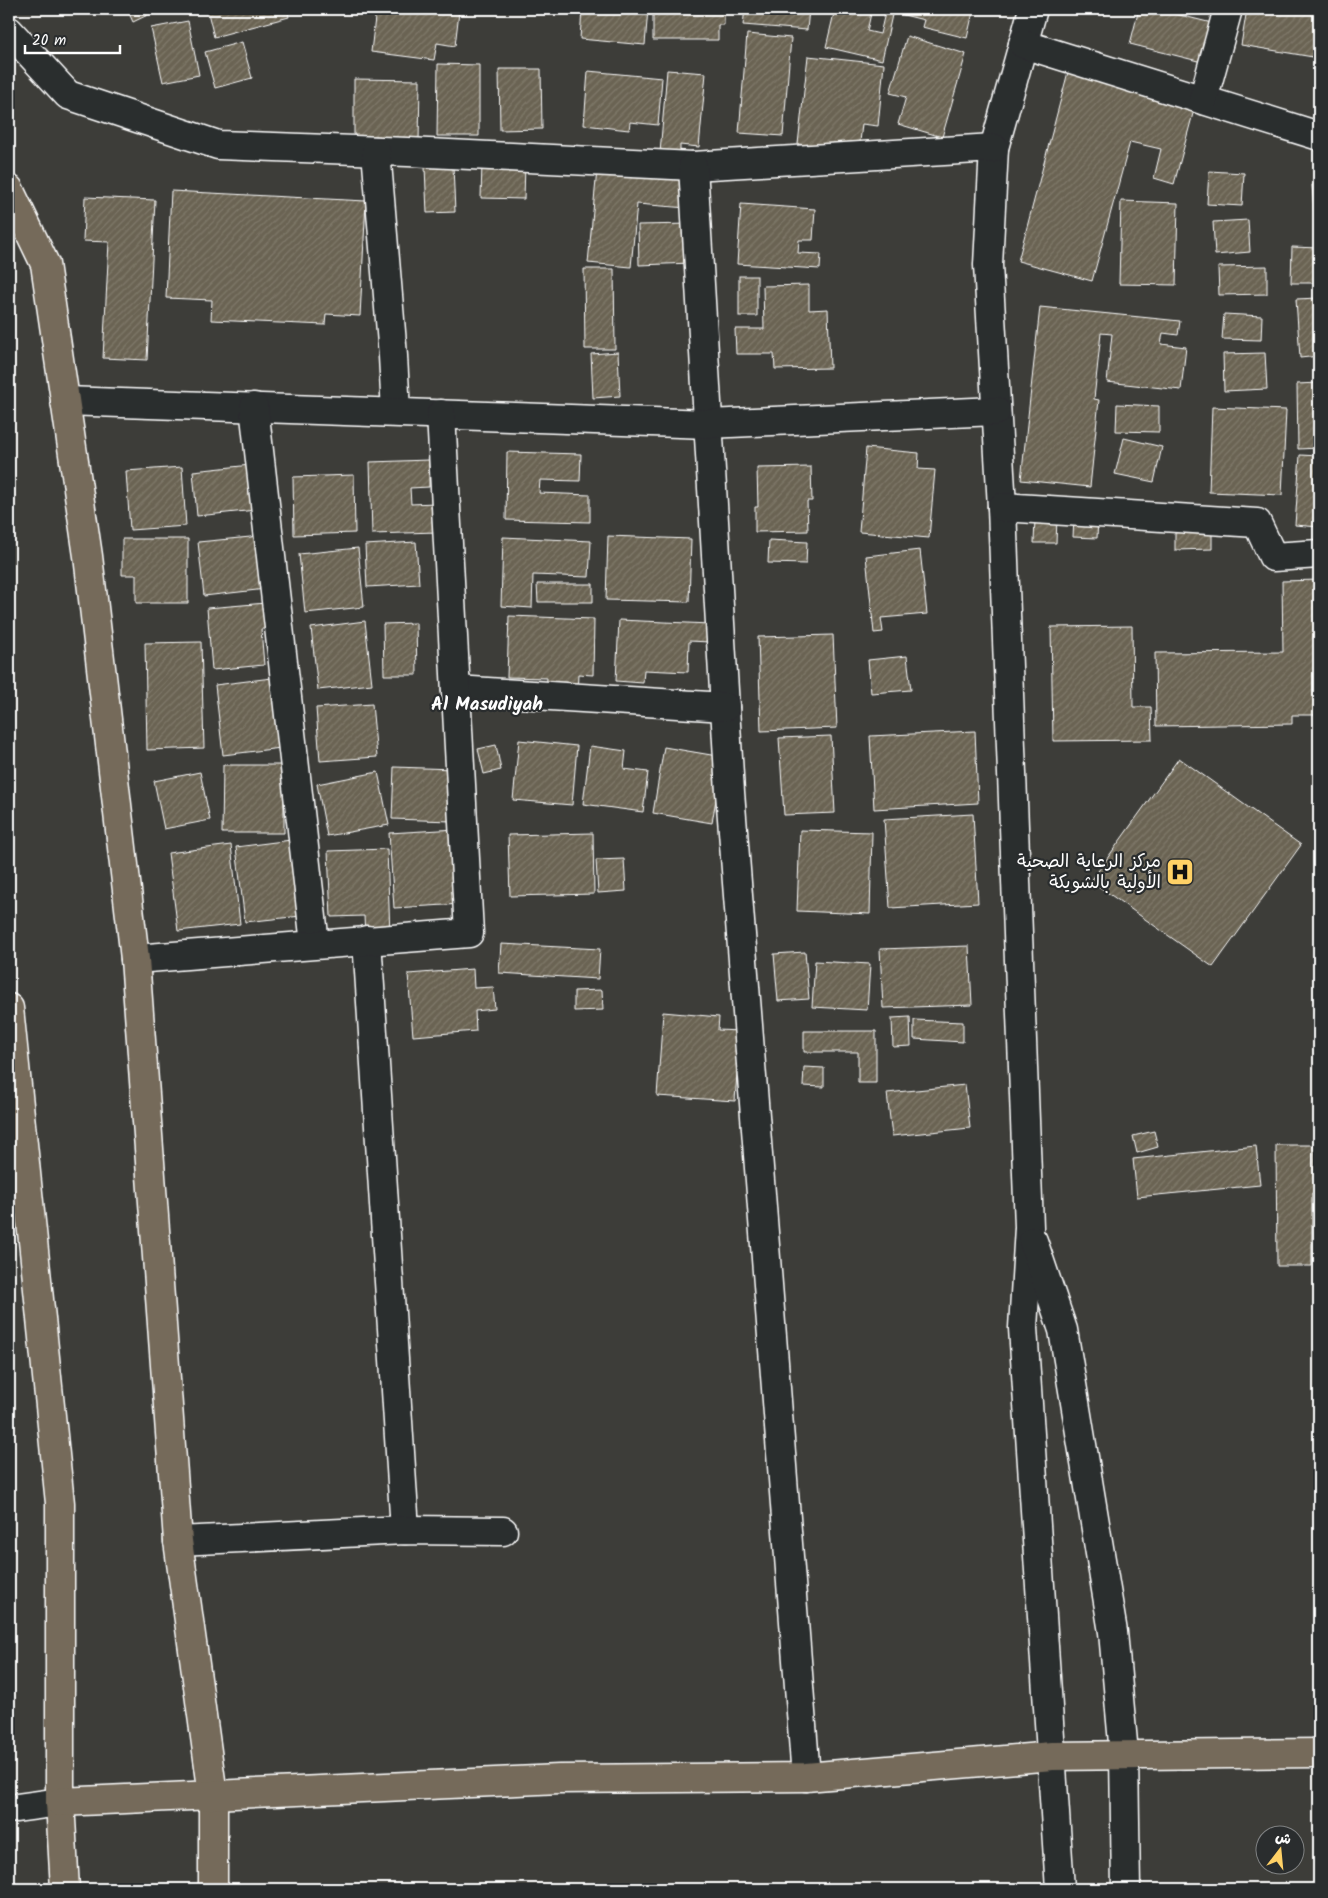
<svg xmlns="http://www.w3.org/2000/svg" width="1328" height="1898" viewBox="0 0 1328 1898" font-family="Kalam,'Playpen Sans Arabic',sans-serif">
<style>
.building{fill:url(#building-hatch);stroke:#fff}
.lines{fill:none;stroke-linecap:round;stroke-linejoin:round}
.minor-casing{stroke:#fff;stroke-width:31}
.major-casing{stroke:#fff;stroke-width:31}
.minor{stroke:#2a2d2e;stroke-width:28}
.major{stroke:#746a5a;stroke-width:28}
.labels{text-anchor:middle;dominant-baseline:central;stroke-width:4.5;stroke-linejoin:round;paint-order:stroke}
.poi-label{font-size:18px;fill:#fff;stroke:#2a2d2e;text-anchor:end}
.neighbourhood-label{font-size:19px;font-weight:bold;fill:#fff;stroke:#2a2d2e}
</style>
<defs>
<pattern id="building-hatch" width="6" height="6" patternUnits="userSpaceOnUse" patternTransform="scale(1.25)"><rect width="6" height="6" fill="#6a6352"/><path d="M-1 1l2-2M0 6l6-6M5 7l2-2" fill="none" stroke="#807a6c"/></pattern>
</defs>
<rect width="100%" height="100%" fill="#3d3d39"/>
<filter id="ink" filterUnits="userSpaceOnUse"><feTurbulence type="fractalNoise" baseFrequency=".02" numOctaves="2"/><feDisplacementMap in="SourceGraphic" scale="10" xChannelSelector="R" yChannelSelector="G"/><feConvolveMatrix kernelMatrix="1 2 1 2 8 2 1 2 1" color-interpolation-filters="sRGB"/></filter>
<g filter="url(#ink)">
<g class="building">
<path d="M127 9H160L133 22Z"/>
<path d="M207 9H287L289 17 214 37Z"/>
<path d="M376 9H430L459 12 455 46 437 43 434 60 371 52Z"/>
<path d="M582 9H648L645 45 580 39Z"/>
<path d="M653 9H724V25H718V40H653Z"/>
<path d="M745 9H809L807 30 743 25Z"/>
<path d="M835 9H872L867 31 880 34 885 13 892 15 882 60 826 47Z"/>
<path d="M892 9H959L973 12 967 38 922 27 924 20 892 12Z"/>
<path d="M1139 9H1155L1220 25 1210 64 1130 44Z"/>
<path d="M1247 9H1319V58L1241 45Z"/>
<path d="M188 21 199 75 163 82 151 28Z"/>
<path d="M747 34 791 38 783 136 739 133Z"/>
<path d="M907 36 966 54 942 137 898 124 906 97 890 93Z"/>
<path d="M242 42 252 78 215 88 205 52Z"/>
<path d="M808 56 884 64 878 126 862 124 859 151 798 144Z"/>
<path d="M438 64 479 65V136H437Z"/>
<path d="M499 69H541L542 129 500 130Z"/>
<path d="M667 70 706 73 699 147 680 145V155L660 153Z"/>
<path d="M588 71 662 78 658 125 630 122 629 130 584 125Z"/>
<path d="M1068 72 1195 106 1174 184 1154 178 1161 149 1130 142 1092 281 1018 261Z"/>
<path d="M354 79 420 80 419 142 354 141Z"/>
<path d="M482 163 525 164 524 199 481 198Z"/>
<path d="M453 166 455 212 427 213 425 167Z"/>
<path d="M597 170 689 179 687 208 637 204 631 267 588 263Z"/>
<path d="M1209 171 1244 173 1242 206 1207 204Z"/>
<path d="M1312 185H1319V235L1316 236Z"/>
<path d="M171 191 366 201 360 316 326 314 325 325 211 320 212 300 166 298Z"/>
<path d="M85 197 155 200 147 360 103 358 109 242 83 241Z"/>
<path d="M1121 201 1178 203 1176 285 1119 284Z"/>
<path d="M741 204 815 209 813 240H799L798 253 821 254 820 269 737 264Z"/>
<path d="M1248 220 1250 252 1215 255 1213 222Z"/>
<path d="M691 224 692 263 639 265 638 225Z"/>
<path d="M1292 247 1319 248V283H1291Z"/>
<path d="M1267 266V294L1219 295 1218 267Z"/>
<path d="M584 269H614L615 349H585Z"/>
<rect x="739" y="276" width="18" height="40"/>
<path d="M809 285V310L828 309 830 368 775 369 774 354H736L735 329H764L763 286Z"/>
<path d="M1319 298V356L1300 358 1296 299Z"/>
<path d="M1040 307 1180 321 1178 335 1163 333 1161 344 1186 347 1181 390 1107 382 1112 334 1101 333 1094 399 1099 400 1090 487 1021 480Z"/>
<path d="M1224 314 1262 316 1261 340 1222 339Z"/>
<path d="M618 352 620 396 593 398 591 354Z"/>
<path d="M1265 353 1267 389 1224 391 1223 354Z"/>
<path d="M1319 383V448L1298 449 1297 384Z"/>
<path d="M1117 404 1159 406V432L1116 431Z"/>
<path d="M1212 407 1286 410 1282 495 1209 492Z"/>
<path d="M1124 438 1162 447 1154 482 1115 474Z"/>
<path d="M866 448 919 453 918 469 935 470 929 538 859 532Z"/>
<path d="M507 452 581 454 580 481 540 480 539 493 590 495V522L506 520Z"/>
<path d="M1300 455 1319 456V527L1295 525Z"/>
<path d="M429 460V487L410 488 411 504 436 503 437 532 372 534 370 462Z"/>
<path d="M251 465 256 510 197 516 193 471Z"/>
<path d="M182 467 186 526 130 530 126 471Z"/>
<path d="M811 467 812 501H807L808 531 755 532V507H758L757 468Z"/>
<path d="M354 475 355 533 294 535 293 477Z"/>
<path d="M1035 518H1057L1056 543H1034Z"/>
<path d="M1074 519 1098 520 1097 538 1073 537Z"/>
<path d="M1175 523H1212V549L1175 550Z"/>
<path d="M261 536 266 589 204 596 198 542Z"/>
<path d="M608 536 691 539 689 602 606 600Z"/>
<path d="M503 537 591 541 589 577 533 575 532 608 501 606Z"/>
<path d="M122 539H188V603H136V575H122Z"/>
<path d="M769 540 807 542 806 564 768 563Z"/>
<path d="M416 542 419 584 367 587 365 545Z"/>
<path d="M358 548 364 607 305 613 299 554Z"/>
<path d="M920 550 927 614 881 618 883 632 874 633 866 556Z"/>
<path d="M1319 580V715H1292V724L1156 726 1155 653 1283 652 1282 581Z"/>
<path d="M537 584H593V602H538Z"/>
<path d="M266 603 268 629H261L264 665 212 670 207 608Z"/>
<path d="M509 616 594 619 593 675 578 674 577 696 546 695 547 678 507 677Z"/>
<path d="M619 620 710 624V642L689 641 688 672 644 670 643 683 616 681Z"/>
<path d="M365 621 372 684 318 690 311 628Z"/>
<path d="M416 623 417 675H384L383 624Z"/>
<path d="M1132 626 1133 707H1151L1152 740 1053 741 1051 627Z"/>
<path d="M833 635 837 728 761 731 758 637Z"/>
<path d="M201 642 204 748 147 750 145 643Z"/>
<path d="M907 656 911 690 871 693 868 660Z"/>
<path d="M272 678 281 748 223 755 215 685Z"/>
<path d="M372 704 377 757 320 761 316 708Z"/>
<path d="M975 731 978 803 874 809 870 736Z"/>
<path d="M831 736 835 813 784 815 779 738Z"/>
<path d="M519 740 577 746 572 805 513 800Z"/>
<path d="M496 745 501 770 484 774 478 749Z"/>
<path d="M590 746 626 751 624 769 648 772 643 812 583 804Z"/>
<path d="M664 747 723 757 712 823 653 813Z"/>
<path d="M1179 758 1301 845 1213 967 1091 881Z"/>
<path d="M223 765H284V833H222Z"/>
<path d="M394 767 453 769 451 821 392 819Z"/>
<path d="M200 772 210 820 164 829 154 781Z"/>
<path d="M378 772 389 825 327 836 317 784Z"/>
<path d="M973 814 978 903 890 908 884 819Z"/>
<path d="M457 829 462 904 394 908 389 833Z"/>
<path d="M800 830 872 832 870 914 797 911Z"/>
<path d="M593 833 594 894 510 896 508 835Z"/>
<path d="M291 840 301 916 245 922 236 847Z"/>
<path d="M231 845 240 924 178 931 168 853Z"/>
<path d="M387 849 390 935 365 936 364 916 331 917 328 851Z"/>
<path d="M624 859 626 891 598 893 596 860Z"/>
<path d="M501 944 600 949 598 979 499 973Z"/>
<path d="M969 946 972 1005 883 1008 880 949Z"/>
<path d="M805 952 809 999 778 1001 774 954Z"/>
<path d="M815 961 870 964 867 1010 812 1007Z"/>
<path d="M473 969 474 988 493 987 495 1009 475 1011 476 1031 413 1036 408 974Z"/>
<path d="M602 990 603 1010 574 1011V991Z"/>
<path d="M663 1012 719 1017 718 1030 740 1031 735 1101 657 1096Z"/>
<path d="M910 1017 911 1046 893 1047 892 1018Z"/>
<path d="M914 1020 963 1022V1042L914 1039Z"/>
<path d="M804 1031H876V1083H858V1052H804Z"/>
<path d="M804 1067 824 1068V1087L803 1086Z"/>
<path d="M965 1085 970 1128 892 1136 887 1093Z"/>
<path d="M1154 1131 1158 1147 1137 1153 1133 1136Z"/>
<path d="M1276 1145H1315V1193H1312V1266H1277Z"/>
<path d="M1256 1146 1260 1185 1137 1197 1133 1159Z"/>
</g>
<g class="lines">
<g class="minor-casing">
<g id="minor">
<path d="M1033 9 994 148 988 265 1002 507 1029 1227 1023 1328 1060 1889"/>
<path d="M9 31 68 95 218 145 408 152 693 166 994 148"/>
<path d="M1023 44 1319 136"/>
<path d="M1203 100 1228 9"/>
<path d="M376 151 393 356 396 412"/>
<path d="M693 166 730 792 806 1777"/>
<path d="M65 401 708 424 996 411"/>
<path d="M254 407 315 944"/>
<path d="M1002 507 1257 523 1273 557 1319 554"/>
<path d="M456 690 725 707"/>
<path d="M367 940 405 1530"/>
<path d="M135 959 469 933 441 414"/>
<path d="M1033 1241 1063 1330 1113 1632 1124 1754 1126 1889"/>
<path d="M178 1541 405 1530 503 1531"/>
<path d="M9 1809 60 1802"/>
</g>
</g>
<g class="major-casing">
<g id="major">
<path d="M9 189 45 264 88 556 135 959 178 1541 213 1795V1889"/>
<path d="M9 1008 60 1503V1802L65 1889"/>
<path d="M60 1802 559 1779 806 1777 1052 1756 1319 1753"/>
</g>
</g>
<use href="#minor" class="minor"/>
<use href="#major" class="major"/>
</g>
</g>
<defs>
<g id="hospital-square" transform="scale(1.4375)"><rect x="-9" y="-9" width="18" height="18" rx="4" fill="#ffd166" stroke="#2a2d2e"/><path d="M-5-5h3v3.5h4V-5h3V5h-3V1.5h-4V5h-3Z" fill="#111"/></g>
</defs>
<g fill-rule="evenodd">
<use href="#hospital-square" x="1180" y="872"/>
</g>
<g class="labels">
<g class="poi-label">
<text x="1161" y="862">مركز الرعاية الصحية<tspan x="1161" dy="21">الأولية بالشويكة</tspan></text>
</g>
<g class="neighbourhood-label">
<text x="487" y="705">Al Masudiyah</text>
</g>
</g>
<rect width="1328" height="1898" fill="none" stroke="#2a2d2e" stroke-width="30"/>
<rect x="15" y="15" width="1298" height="1868" fill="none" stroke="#fff" stroke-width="2" filter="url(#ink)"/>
<g transform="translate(1280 1850) rotate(16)"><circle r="24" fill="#2a2d2e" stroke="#7f8182"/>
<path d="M0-4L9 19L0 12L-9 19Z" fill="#ffd166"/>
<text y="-8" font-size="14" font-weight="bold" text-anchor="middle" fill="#ffffff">ش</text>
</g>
<path d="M25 45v8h95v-8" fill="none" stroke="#ffffff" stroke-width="2.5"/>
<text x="32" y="45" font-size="15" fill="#ffffff" stroke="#2a2d2e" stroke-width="4" paint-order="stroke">20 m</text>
</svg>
